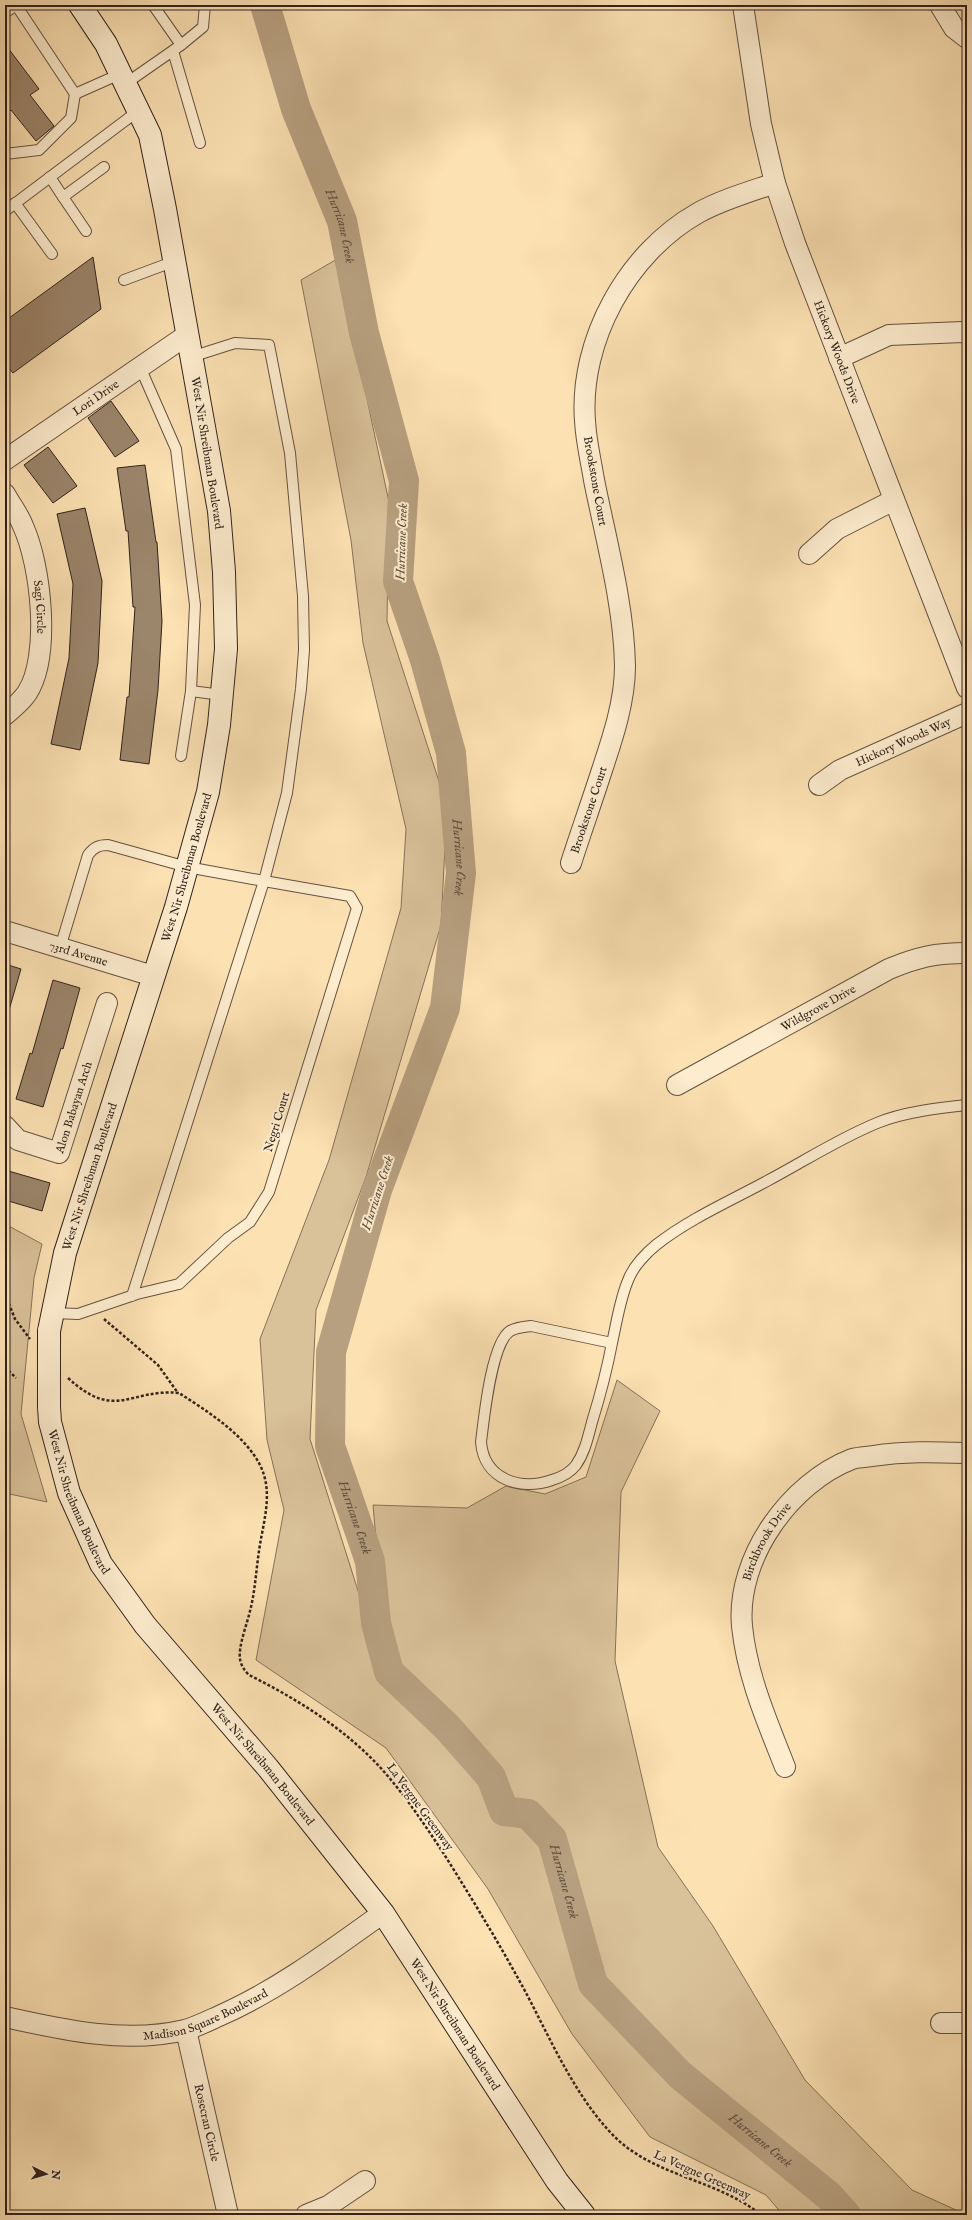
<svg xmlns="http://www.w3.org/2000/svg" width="972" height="2220" viewBox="0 0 972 2220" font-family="'IM FELL English',serif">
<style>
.green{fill:#d9c199;stroke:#85725a}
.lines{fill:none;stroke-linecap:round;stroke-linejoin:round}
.river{stroke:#b7a080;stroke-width:30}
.building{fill:#9b856b;stroke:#31221c}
.service-casing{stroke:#645242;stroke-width:12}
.minor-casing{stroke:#645242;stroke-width:22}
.secondary-casing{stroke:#31221c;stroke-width:24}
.path{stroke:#31221c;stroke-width:2.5;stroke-dasharray:3 2;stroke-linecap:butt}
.service{stroke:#fdecce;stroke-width:10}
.minor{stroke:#fdecce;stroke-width:20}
.secondary{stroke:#fdecce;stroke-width:22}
.secondary-bridge-casing{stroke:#31221c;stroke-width:24;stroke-linecap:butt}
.secondary-bridge{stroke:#fdecce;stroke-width:22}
.labels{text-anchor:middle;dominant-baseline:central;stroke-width:4;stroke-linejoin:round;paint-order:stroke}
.street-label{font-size:12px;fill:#31221c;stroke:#fdecce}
.water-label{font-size:13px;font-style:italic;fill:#604e3f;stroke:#fdecce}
</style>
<rect width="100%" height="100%" fill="#fce1b3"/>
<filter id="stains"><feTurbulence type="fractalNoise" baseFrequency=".005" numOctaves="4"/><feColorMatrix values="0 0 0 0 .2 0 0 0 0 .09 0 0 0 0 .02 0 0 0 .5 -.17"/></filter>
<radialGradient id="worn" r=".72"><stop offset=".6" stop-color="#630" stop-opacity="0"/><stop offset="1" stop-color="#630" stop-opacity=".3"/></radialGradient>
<g class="green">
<path d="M337 259 389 502 387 621 447 806 441 925 366 1177 316 1310 310 1439 360 1597 380 1585 373 1505 467 1508 506 1486 545 1494 586 1477 617 1380 660 1411 621 1492 615 1661 658 1847 713 1926 805 2080 912 2190 967 2215H783L766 2195 650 2137 572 2034 488 1889 386 1748 256 1660 284 1510 267 1440 260 1339 329 1160 401 908 406 829 363 643 351 540 301 280Z"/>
<path d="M5 1224 42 1244 34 1278 21 1414 47 1502 5 1493Z"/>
</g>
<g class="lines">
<path class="river" id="s1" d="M265 5 296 109 342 221 364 333 404 481 398 581 425 660 451 753 461 873 445 1008 377 1190 331 1352 330 1446 370 1561 376 1623 389 1672 447 1727 491 1777 504 1811 528 1814 552 1839 593 1984 680 2075 829 2196 846 2215"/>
</g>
<g class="building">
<path d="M5 44 39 89 30 95 54 126 36 141 11 110 5 115Z"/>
<path d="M93 257 101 309 13 373 5 363V321Z"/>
<path d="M111 401 139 441 115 457 88 418Z"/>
<path d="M48 447 77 486 53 503 24 465Z"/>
<path d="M145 465 156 542H157L162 621 158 690 149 764 120 760 127 697H129L135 607H133L128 531H126L117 468Z"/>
<path d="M85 508 102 581 98 663 80 750 51 744 69 658 73 584 57 514Z"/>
<path d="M5 964 21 969 9 1010H5Z"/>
<path d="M53 980 80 988 63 1049 61 1048 43 1107 16 1099 30 1053 32 1054Z"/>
<path d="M5 1170 50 1183 42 1211 5 1200Z"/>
</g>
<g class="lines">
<g class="service-casing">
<g id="service">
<path d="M5 13 16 5 75 94 120 74"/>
<path d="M181 45 203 27 205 5"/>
<path d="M173 51 200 143"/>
<path d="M125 84 181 45 153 5"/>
<path d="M5 154 39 150 71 118 75 94"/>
<path d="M50 177 63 197 104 167"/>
<path d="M63 197 86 231"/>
<path d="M15 203 52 254"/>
<path d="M5 211 138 111"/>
<path d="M124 280 175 261"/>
<path d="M140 367 176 449 195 605 191 691 222 695"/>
<path d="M181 756 191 691"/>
<path d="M60 948 88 855C94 847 99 845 108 845L187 867 264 881 287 793 301 689 304 650 303 596 290 453 269 345 235 343 191 357"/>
<path d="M53 1313 78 1314 137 1294 179 1284 228 1238 250 1222 269 1192 357 908 350 896 264 881 132 1296"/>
<path d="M612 1343 531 1326C523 1327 517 1327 510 1331 491 1344 484 1419 481 1442 484 1480 521 1491 552 1480 562 1477 570 1473 576 1465 585 1452 588 1437 592 1422 600 1396 607 1370 612 1343 617 1321 620 1298 629 1278 634 1266 646 1253 656 1245 689 1219 730 1201 767 1181 803 1162 838 1139 877 1123 903 1112 939 1108 967 1105"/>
</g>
</g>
<g class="minor-casing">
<g id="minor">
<path id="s2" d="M743 5 761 124 775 183 795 243 967 688"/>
<path d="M940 5 954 28 967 38"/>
<path d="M839 358 889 335 963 332 967 333"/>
<path id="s3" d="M5 460 187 335"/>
<path id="s4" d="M5 494C11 505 19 515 23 526 41 565 51 656 27 693 21 702 13 708 5 715"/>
<path d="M809 554 837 529 894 500"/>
<path id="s5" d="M819 785 840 770 967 713"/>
<path id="s6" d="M571 863C581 832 592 801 602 770 613 737 625 701 625 666 624 605 606 540 594 480 591 461 586 441 585 421 579 341 627 253 698 213 721 200 749 192 775 183"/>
<path id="s7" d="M5 931 153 976"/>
<path id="s8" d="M677 1085 889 969C918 957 935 953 967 953"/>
<path id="s9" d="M5 1126 18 1140 59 1153 107 1003"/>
<path id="s10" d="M785 1767C767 1721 747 1676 742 1626 736 1558 790 1483 852 1459 859 1457 867 1457 873 1456 906 1451 934 1452 967 1453"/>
<path id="s11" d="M5 2017C63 2030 126 2044 185 2030 196 2027 208 2021 219 2016 278 1990 330 1951 383 1913"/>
<path d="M941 2023H967"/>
<path id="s12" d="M186 2030 228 2215"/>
<path d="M306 2215 328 2206 365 2181"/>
</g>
</g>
<g class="secondary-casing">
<g id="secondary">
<path id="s13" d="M49 1331 65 1253 176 907 208 792 219 725 226 649 224 572 219 511 165 209 150 135 106 44 80 5"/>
<path id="s14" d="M49 1407 50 1422 69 1493 101 1564 145 1625 268 1768 383 1913 557 2181 584 2215"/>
</g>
</g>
<g class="path">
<path d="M5 1294 15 1319 30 1339"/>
<path d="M104 1319 158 1365 178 1393"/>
<path d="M5 1367 16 1378"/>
<path d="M68 1378C116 1422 130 1388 179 1393 207 1411 244 1434 260 1465 274 1493 263 1522 259 1551 256 1571 255 1592 250 1611 247 1624 238 1647 240 1659 241 1665 244 1670 249 1675 295 1698 341 1726 378 1765 402 1791 423 1822 442 1851 471 1897 499 1943 525 1991 550 2038 573 2092 610 2132 651 2177 716 2178 761 2215"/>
</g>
<use href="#service" class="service"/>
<use href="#minor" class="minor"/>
<use href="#secondary" class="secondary"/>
<g class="secondary-bridge-casing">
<path id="secondary-bridge" d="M49 1331V1407"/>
</g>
<use href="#secondary-bridge" class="secondary-bridge"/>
</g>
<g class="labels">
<g class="street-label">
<text stroke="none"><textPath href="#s2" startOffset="361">Hickory Woods Drive</textPath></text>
<text stroke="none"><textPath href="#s3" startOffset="110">Lori Drive</textPath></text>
<text transform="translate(207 453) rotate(81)">West Nir Shreibman Boulevard</text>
<text transform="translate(595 481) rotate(80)">Brookstone Court</text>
<text stroke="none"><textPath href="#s4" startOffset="120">Sagi Circle</textPath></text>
<text stroke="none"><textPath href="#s5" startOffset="95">Hickory Woods Way</textPath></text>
<text stroke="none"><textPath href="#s6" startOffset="56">Brookstone Court</textPath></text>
<text stroke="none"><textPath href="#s13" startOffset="484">West Nir Shreibman Boulevard</textPath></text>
<text stroke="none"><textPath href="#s7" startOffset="77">73rd Avenue</textPath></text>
<text stroke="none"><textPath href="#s8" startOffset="161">Wildgrove Drive</textPath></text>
<text stroke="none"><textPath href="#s9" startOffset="110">Alon Babayan Arch</textPath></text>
<text transform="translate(277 1122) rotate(-73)">Negri Court</text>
<text stroke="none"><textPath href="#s13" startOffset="160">West Nir Shreibman Boulevard</textPath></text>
<text stroke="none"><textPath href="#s14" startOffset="100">West Nir Shreibman Boulevard</textPath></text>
<text stroke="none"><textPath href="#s10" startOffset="238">Birchbrook Drive</textPath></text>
<text stroke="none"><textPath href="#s14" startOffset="424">West Nir Shreibman Boulevard</textPath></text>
<text transform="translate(420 1807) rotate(54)">La Vergne Greenway</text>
<text stroke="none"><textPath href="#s11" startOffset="206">Madison Square Boulevard</textPath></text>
<text stroke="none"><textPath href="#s14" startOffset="748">West Nir Shreibman Boulevard</textPath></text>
<text stroke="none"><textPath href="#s12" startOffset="95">Rosecran Circle</textPath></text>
<text transform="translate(702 2175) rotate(24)">La Vergne Greenway</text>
</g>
<g class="water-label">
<text stroke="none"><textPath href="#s1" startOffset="234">Hurricane Creek</textPath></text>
<text transform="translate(402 542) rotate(-88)">Hurricane Creek</text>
<text stroke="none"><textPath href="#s1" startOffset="882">Hurricane Creek</textPath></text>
<text transform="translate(378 1193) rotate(-72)">Hurricane Creek</text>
<text stroke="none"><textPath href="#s1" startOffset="1566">Hurricane Creek</textPath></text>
<text stroke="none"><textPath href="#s1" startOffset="2011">Hurricane Creek</textPath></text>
<text stroke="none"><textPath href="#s1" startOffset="2347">Hurricane Creek</textPath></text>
</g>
</g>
<rect width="972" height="2220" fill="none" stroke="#fce1b3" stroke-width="20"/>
<rect x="6" y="6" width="960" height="2208" fill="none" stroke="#31221c" stroke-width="2"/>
<rect x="10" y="10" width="952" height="2200" fill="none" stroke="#31221c"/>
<g transform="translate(46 2174) rotate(95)" stroke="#fdecce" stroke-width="3" paint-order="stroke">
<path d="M0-3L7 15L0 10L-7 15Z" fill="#31221c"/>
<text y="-6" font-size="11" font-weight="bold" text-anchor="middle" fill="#31221c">N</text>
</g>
<rect width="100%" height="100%" filter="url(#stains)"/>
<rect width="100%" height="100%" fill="url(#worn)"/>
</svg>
